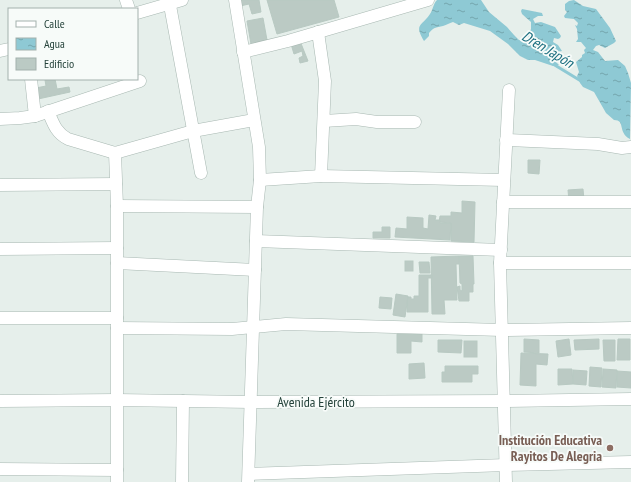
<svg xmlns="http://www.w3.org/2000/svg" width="631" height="482" viewBox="0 0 631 482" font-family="'PT Sans Narrow',sans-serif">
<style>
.water{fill:url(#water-ripples)}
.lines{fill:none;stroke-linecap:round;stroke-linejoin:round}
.stream{stroke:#8ec9d4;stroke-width:3}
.building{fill:#bbcac4;stroke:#b8c9c2}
.minor-casing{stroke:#a8b8b2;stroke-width:13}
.minor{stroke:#fff;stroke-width:12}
.education-dot{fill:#8d6e63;stroke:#f7fbf9;stroke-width:1.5}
.labels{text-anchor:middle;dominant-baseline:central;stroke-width:3.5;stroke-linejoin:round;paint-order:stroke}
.street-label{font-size:14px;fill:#24423a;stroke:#f7fbf9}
.education-label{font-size:14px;font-weight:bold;fill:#785e54;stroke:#f7fbf9;text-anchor:end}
.water-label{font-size:15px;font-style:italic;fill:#1c6f80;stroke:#f7fbf9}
</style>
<defs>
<pattern id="water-ripples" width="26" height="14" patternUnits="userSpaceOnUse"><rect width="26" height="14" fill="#8ec9d4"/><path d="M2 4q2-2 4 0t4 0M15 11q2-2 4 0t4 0" fill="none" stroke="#74a5ad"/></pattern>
</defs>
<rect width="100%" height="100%" fill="#e6efeb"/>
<g class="water">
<path d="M437 0H481L489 12 507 27 514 35 519 40 526 42 531 29V22L522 14 521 11 522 9 542 13 543 16H538L533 19 535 23 541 22 555 27 561 36 560 38 558 39 554 38 553 42 558 45 562 51 557 52 553 56 556 62 559 65 553 66 535 60H528L520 56 508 44 490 31 464 23 459 25 453 22C449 23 447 25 443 26 436 28 435 26 429 33V36L424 41C414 24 421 27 430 14 433 10 433 4 437 0Z"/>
<path d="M574 0 583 6 596 9 610 28 616 41 614 43 605 48 599 45 596 46 593 50 598 52 605 61 618 60 625 66 628 73 631 83 630 139C617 132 626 120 614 120L606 113 594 92 583 87 580 83 577 76 579 72 576 62 582 57V55L585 53 584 50 586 48 581 42H576L578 39 577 29 575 25 577 26 578 23 574 19 565 18 564 16 567 12 565 10V4L569 1Z"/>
</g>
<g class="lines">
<path class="stream" d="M553 64 581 81"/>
</g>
<g class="building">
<path d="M239 0H259L261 12 252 14 249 4 240 6Z"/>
<path d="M267 0H334L339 17 277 34Z"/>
<path d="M263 18 267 40 251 44 247 21Z"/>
<path d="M300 41 308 61 300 63 299 58 303 56 302 51 294 54 291 44Z"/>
<path d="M49 79H55L57 89 69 87 70 92 38 99 36 88 46 86 45 80Z"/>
<path d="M528 160H540L539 174 528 173Z"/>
<path d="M583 189 584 200 569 201 568 190Z"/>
<path d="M462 201 475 202 474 242 451 241V223L439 222 440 216H451V212L462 213Z"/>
<path d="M429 215 436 216 435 220H440V223H451L450 240 395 237 396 228 407 229V217L423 218V228L428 229Z"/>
<path d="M382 227H390V238H373V232H382Z"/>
<path d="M459 256H473L474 284H473V292H469V301H459L457 287 460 286V290L462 291V284L460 283Z"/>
<path d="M459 256V264H456L457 300H444L445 314H432L431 257Z"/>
<rect x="405" y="261" width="8" height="10"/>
<path d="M419 262H429L430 273H420Z"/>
<path d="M419 275H432V278H428V312H407V297H411V299H414V296H419Z"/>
<path d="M396 294 408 296 405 317 393 315Z"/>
<path d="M380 297 392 298 391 309 379 308Z"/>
<path d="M397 334H422V342L411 341V353H397Z"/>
<path d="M524 339 539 340V353L524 352Z"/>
<path d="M569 339 571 355 558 357 556 341Z"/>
<path d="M599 339V349L575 350 574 340Z"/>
<path d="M618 339H630V360H617Z"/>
<path d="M438 340H462L461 353 438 352Z"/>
<path d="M603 340H615V361H604Z"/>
<rect x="464" y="341" width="13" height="16"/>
<path d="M521 353 548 354 547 365 536 364V386L520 385Z"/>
<path d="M424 363 425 378 409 379V364Z"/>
<path d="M445 366H478V374H472V382H442V372H445Z"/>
<path d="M590 367 602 368 601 387 589 386Z"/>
<path d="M558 369H572L573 384 558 385Z"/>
<path d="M603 369 617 370 616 388 602 387Z"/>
<path d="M573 370 587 371 586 385 573 384Z"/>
<path d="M617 371 631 372V388L617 387Z"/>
</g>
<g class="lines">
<g class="minor-casing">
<g id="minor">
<path d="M126 0 129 9"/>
<path d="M169 0 201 173"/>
<path d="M235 0 259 147 260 180 257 207 248 482"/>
<path d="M137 13 182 0"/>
<path d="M318 32 325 81 321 176"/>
<path d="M0 51 9 49"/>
<path d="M243 52 288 41 428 0"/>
<path d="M31 79 35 116"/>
<path d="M48 111C53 123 56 133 68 139L115 153 193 131 254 120"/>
<path d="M0 119 20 118 35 116 140 81"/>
<path d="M324 121 356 119 377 122H415"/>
<path d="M506 140 598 144 622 148 631 147"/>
<path d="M115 153 117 206V482"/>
<path d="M260 180 321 176 504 180"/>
<path d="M0 185 116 184"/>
<path d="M503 202H631"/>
<path d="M117 206 257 207"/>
<path d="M256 241 501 250"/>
<path d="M0 249 117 248"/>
<path d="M117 263 255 270"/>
<path d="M500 263H631"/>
<path d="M0 318H117"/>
<path d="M117 328 232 329 286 324 502 330 631 328"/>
<path d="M0 401 117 400 251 402 504 401 631 399"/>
<path d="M0 469 117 470"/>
<path d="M249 474 506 465 631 462"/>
<path d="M182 482 183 401"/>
<path d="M506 482 500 263 509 90"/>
</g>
</g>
<use href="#minor" class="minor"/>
</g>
<circle class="education-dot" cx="610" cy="448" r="4"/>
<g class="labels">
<g class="street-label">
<text x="316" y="402">Avenida Ejército</text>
</g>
<g class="education-label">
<text x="602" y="440">Institución Educativa<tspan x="602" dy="16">Rayitos De Alegria</tspan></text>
</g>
<g class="water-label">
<text transform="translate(548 49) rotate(31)">Dren Japón</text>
</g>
</g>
<rect x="8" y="8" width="130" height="72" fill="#f7fbf9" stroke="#a3b1ad"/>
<rect x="16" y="21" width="20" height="6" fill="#ffffff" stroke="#a3b1ad"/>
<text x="44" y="28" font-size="12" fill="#24423a">Calle</text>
<rect x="16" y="38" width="20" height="12" fill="url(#water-ripples)" stroke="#a3b1ad"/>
<text x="44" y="48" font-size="12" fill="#24423a">Agua</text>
<rect x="16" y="58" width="20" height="12" fill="#bbcac4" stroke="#a3b1ad"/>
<text x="44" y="68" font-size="12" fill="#24423a">Edificio</text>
</svg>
